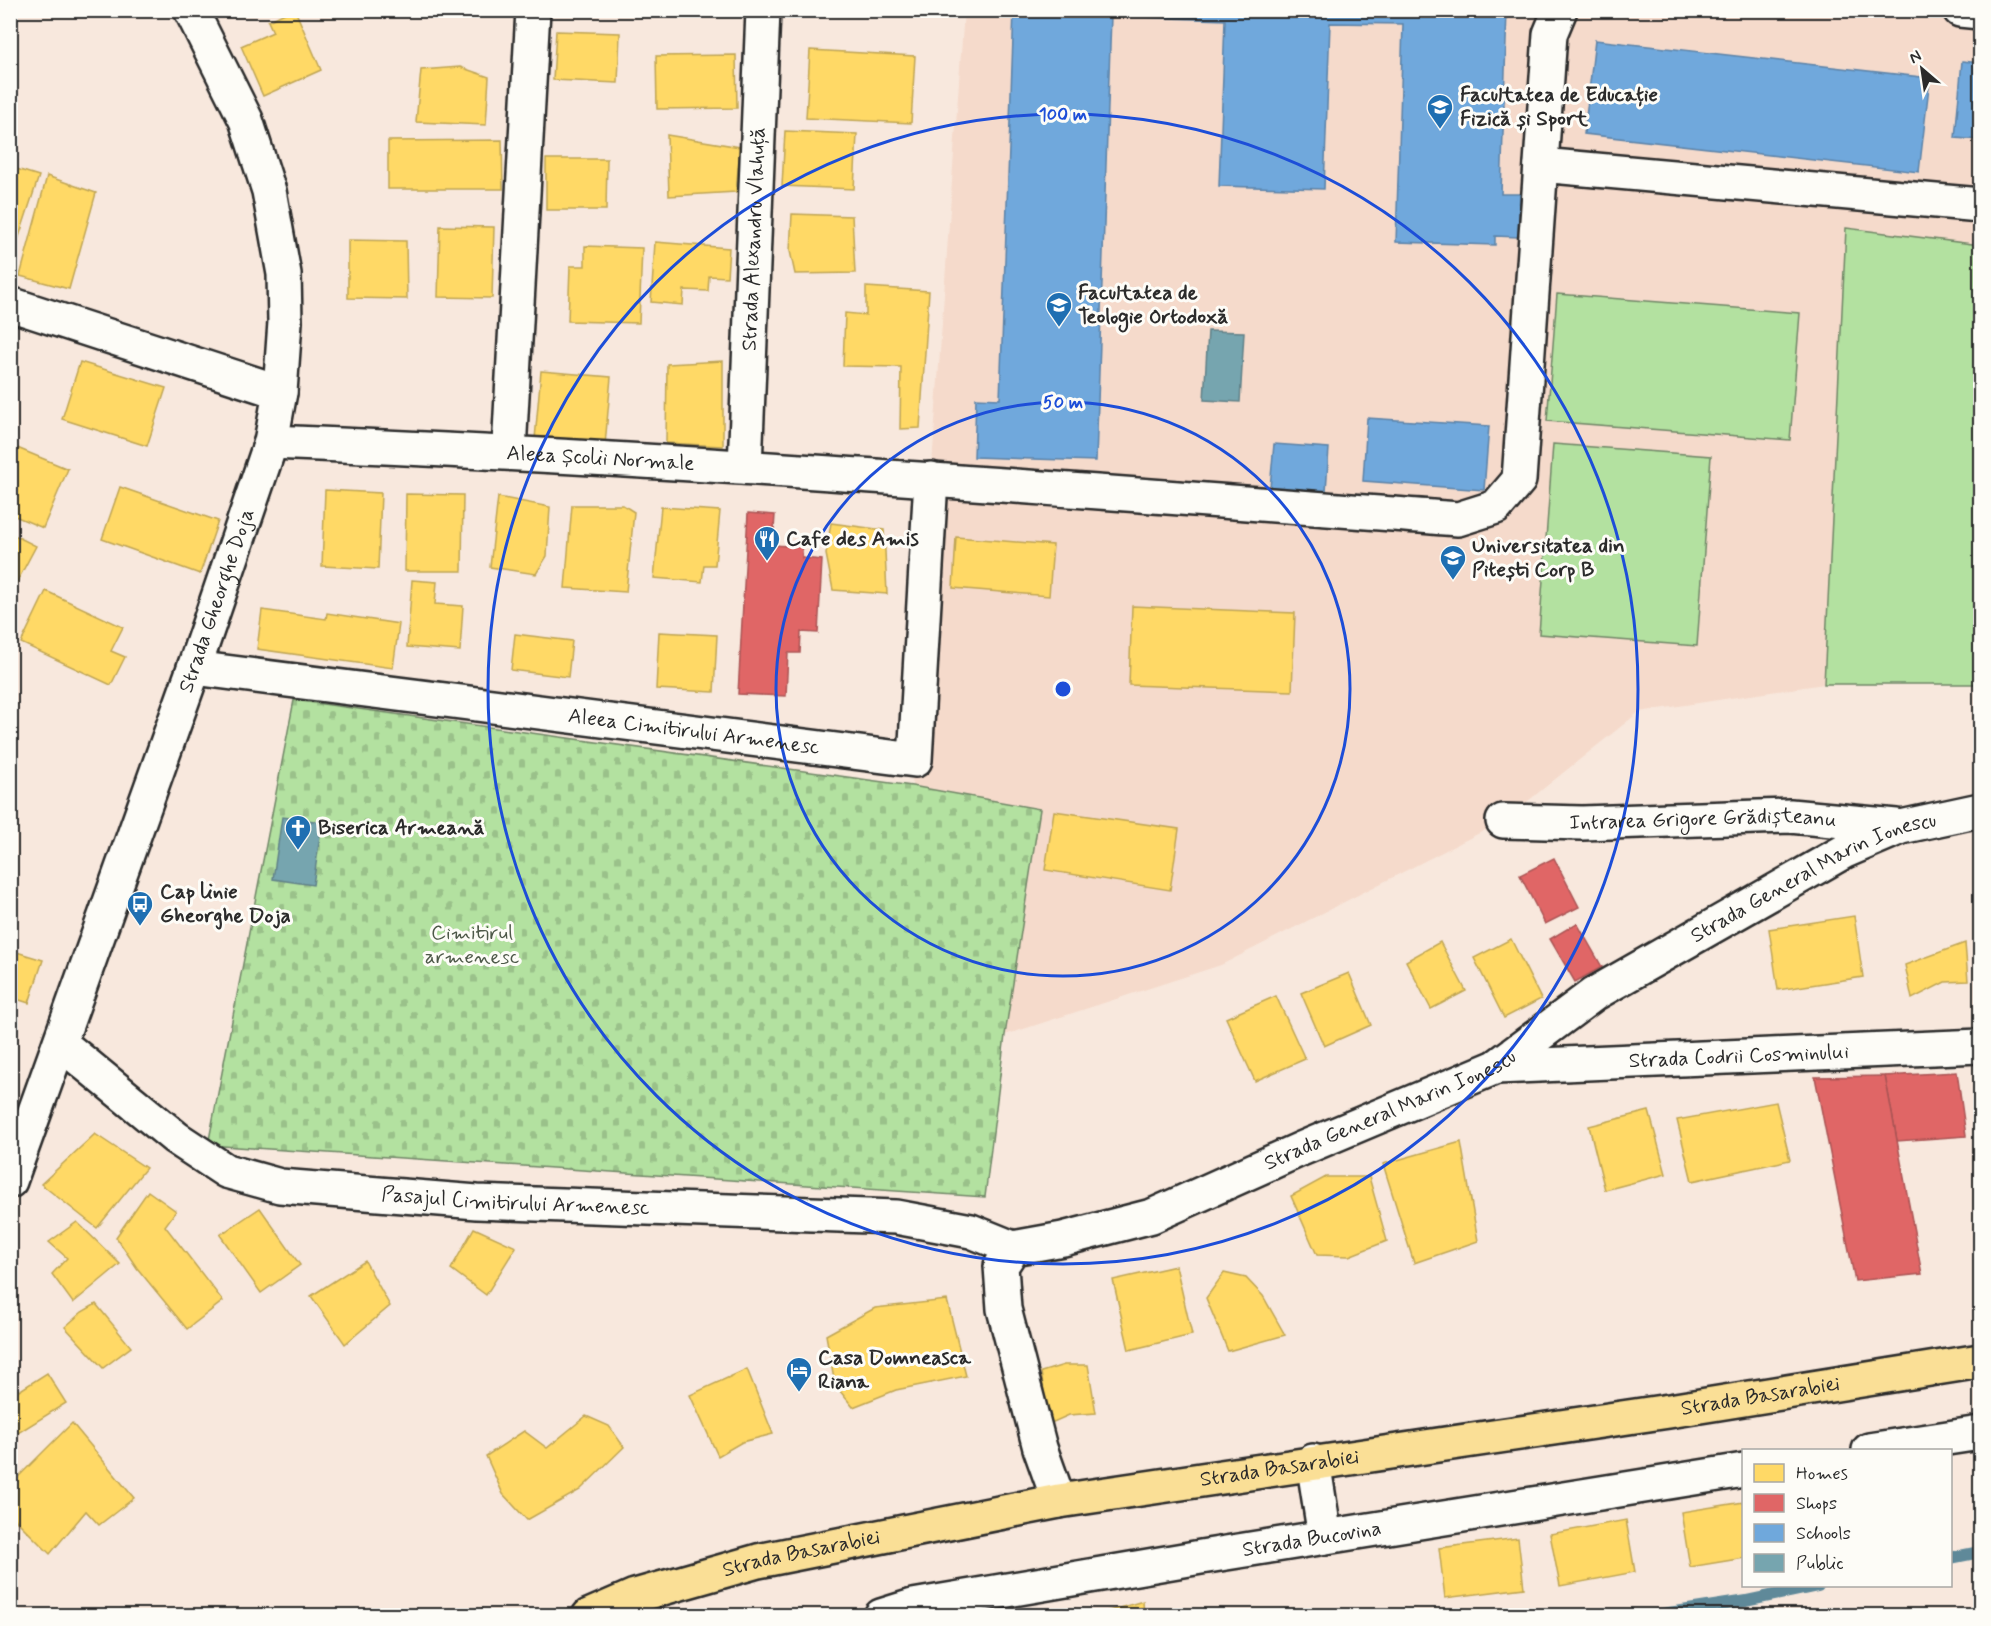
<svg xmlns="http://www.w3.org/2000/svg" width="1991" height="1626" viewBox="0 0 1991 1626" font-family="Mynerve,sans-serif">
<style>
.built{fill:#f5dacb}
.green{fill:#b3e1a0;stroke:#6f8666;stroke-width:1.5}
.cemetery{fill:url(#cemetery-stones);stroke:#6f8666;stroke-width:1.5}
.homes{fill:#ffd966;stroke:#bfa554;stroke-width:1.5}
.shops{fill:#e06666;stroke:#aa5454;stroke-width:1.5}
.schools{fill:#6fa8dc;stroke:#5b82a7;stroke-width:1.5}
.public{fill:#76a5af;stroke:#608087;stroke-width:1.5}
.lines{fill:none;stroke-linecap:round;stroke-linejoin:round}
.stream{stroke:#5f8999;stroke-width:12}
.minor-casing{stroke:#2b2b2b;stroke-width:38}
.major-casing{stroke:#2b2b2b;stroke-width:38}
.minor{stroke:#fdfcf7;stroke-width:33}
.major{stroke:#fadf96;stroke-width:33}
.ring{fill:none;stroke:#1d4ed8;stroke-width:3}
.labels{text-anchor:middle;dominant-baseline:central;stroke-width:6;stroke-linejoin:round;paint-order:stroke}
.poi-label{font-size:21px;font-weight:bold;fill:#2b2b2b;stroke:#fdfcf7;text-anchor:start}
.street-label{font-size:21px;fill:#2b2b2b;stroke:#fdfcf7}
.park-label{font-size:21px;fill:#4d5848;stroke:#fdfcf7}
.centre{fill:#1d4ed8;stroke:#fdfcf7;stroke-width:3}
.ring-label{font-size:18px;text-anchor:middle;font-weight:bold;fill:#1d4ed8;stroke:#fdfcf7;stroke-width:6;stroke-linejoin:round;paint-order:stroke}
</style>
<defs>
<pattern id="cemetery-stones" width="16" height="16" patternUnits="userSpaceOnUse" patternTransform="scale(1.5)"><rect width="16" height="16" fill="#b3e1a0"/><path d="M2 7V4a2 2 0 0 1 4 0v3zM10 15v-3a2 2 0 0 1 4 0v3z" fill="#9ac18a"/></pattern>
</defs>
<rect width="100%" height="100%" fill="#f8e8dd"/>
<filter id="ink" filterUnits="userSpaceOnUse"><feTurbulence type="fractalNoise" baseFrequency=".0167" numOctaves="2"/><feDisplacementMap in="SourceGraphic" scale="12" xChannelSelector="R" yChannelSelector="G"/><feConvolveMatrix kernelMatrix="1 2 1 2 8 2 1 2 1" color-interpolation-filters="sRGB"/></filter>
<g filter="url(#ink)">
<path class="built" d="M964 11H1980V684H1824L1639 712 1503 821 1221 965 1005 1035 1040 809 912 786 931 479Z"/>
<g class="green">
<path d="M1846 228 1980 245V684H1824Z"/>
<path d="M1557 294 1800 313 1790 440 1547 421Z"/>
<path d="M1553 444 1711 456 1697 646 1539 634Z"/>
</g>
<path class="cemetery" d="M294 700 912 786 1040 809 1005 1035 985 1197 208 1145Z"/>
<g class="homes">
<path d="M291 10H295L321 70 263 96 241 46 273 32 268 21Z"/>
<path d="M556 31 620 33 618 83 553 80Z"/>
<path d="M810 50 915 56 911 123 806 118Z"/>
<path d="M736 55 737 108 657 109 656 56Z"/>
<path d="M460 67 489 77 486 125 416 122 421 70Z"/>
<path d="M785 131 857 134 854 189 782 186Z"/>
<path d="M667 135 740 147 736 192 669 196Z"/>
<path d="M502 140 503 189H388V141Z"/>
<path d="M546 159H607L606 210H546Z"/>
<path d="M10 167 39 176 13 255 10 254Z"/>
<path d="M47 176 96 193 69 289 20 276Z"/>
<path d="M792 214 852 216 855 273 795 274 790 251Z"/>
<path d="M440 226 494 227 492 298 438 297Z"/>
<path d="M348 240 406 241 407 299 348 298Z"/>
<path d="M655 242 729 248 727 277 709 276 708 291 684 290 683 305 651 302Z"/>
<path d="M585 246 642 248 639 323 568 321 570 266H585Z"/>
<path d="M866 287 929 291 920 428 900 429 901 367 843 366 845 313 866 315Z"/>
<path d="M723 361V446L666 443 667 364Z"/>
<path d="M80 362 166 388 147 446 62 419Z"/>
<path d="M541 371 611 377 605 445 535 439Z"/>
<path d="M10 445 68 469 43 528 10 514Z"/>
<path d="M120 487 218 521 200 574 102 539Z"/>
<path d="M325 490 381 493 378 569 322 566Z"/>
<path d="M406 494 463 495 462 571H405Z"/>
<path d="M498 497 550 507 547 556 536 574 490 567Z"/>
<path d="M572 505H623L634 512 626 592 565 588Z"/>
<path d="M661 507 720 511 715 565H704L702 582 654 578Z"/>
<path d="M831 523 884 530 887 594 833 590 826 554Z"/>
<path d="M10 533 36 546 10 595Z"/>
<path d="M956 537 1053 545 1049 596 953 588Z"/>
<path d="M412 580 437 582 435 604 463 606 460 651 407 647Z"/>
<path d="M46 591 123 627 111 651 125 657 111 685 21 643Z"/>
<path d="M1132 606 1295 613 1292 691 1129 685Z"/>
<path d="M262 610 326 619 327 613 399 624 393 668 257 649Z"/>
<path d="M659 632 717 635 714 692 656 689Z"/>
<path d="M515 634 572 641 568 677 511 670Z"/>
<path d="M1054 811 1179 829 1170 890 1045 870Z"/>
<path d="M1854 916 1863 977 1778 990 1769 929Z"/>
<path d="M1511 939 1541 999 1504 1018 1474 958Z"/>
<path d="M1440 942 1466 991 1431 1009 1406 961Z"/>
<path d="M1965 943 1968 981 1945 982 1912 999 1905 965Z"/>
<path d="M10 950 43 960 29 1003 10 997Z"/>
<path d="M1349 973 1371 1025 1324 1046 1301 993Z"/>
<path d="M1276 996 1305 1059 1255 1081 1226 1018Z"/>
<path d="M1776 1102 1790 1160 1692 1181 1677 1120Z"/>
<path d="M1649 1111 1666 1174 1605 1190 1589 1126Z"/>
<path d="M95 1134 146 1168 97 1228 41 1184Z"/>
<path d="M1461 1142 1478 1241 1414 1263 1383 1164Z"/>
<path d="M1326 1177H1369L1387 1241 1349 1256 1317 1255 1291 1196Z"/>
<path d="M148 1191 176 1211 165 1226 223 1301 187 1329 137 1268 116 1237Z"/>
<path d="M260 1208 300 1265 261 1293 220 1235Z"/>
<path d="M77 1222 120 1264 73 1303 52 1274 67 1258 49 1242Z"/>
<path d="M474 1228 516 1247 486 1295 451 1269Z"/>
<path d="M365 1261 390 1306 345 1344 311 1296Z"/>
<path d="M1176 1266 1192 1335 1129 1350 1113 1280Z"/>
<path d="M1224 1273 1246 1278 1263 1296 1285 1335 1228 1351 1206 1298Z"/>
<path d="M947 1300 966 1376 896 1390 853 1407 835 1385 826 1335 875 1308Z"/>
<path d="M96 1304 131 1347 103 1368 65 1327 82 1312Z"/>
<path d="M1064 1365H1088L1096 1413 1069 1415 1049 1424 1041 1372Z"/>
<path d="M747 1369 773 1434 742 1442 718 1456 690 1395Z"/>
<path d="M47 1373 66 1403 10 1438V1379L19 1391Z"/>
<path d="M586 1416 609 1426 624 1447 580 1490 527 1520 503 1494 486 1456 524 1431 547 1448Z"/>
<path d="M72 1423 134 1498 99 1525 86 1511 50 1554 16 1520 10 1506V1485Z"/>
<path d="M1744 1502V1558L1690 1567 1681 1512Z"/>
<path d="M1626 1520 1635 1572 1560 1586 1550 1534Z"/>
<path d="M1518 1538 1524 1588 1445 1598 1439 1548Z"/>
<path d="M1143 1601 1144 1616H1092Z"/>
<path d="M10 1602 22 1616H10Z"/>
</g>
<g class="shops">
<path d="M748 513 775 515 773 545 802 547V558L822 560 818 633 801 632 800 653H788L786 696 738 694Z"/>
<path d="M1554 858 1579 907 1545 924 1520 875Z"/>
<path d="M1577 923 1602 967 1575 982 1550 939Z"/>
<path d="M1957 1072 1966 1136 1897 1141 1885 1076Z"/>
<path d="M1885 1076 1922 1274 1855 1281 1815 1077Z"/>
</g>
<g class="schools">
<path d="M1014 10H1507L1501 194H1520L1518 237 1495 236V245L1396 242 1403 24 1330 23 1324 189 1219 186 1225 20 1111 16 1096 461 974 457 976 398 1000 399Z"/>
<path d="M1595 40 1930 78 1919 172 1584 134Z"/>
<path d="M1962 61 1980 63V140L1955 138Z"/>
<path d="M1367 418 1489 426 1484 490 1363 481Z"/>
<path d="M1274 444 1329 448 1325 505 1269 499Z"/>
</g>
<g class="public">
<path d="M1208 331 1244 332 1240 402 1204 400Z"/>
<path d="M282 817 322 822 313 885 273 879Z"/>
</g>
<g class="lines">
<g class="stream">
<path d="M1950 1558 1980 1552"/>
<path d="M1650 1616 1746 1601 1818 1586"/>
</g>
<g class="minor-casing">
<g id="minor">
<path d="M1960 10 1980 12"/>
<path d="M1541 165 1980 205"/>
<path d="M10 304 280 392"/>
<path id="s1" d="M271 442C667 458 1063 489 1458 519L1496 507 1519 480 1550 34 1560 10"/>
<path d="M509 451 533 10"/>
<path id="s2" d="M745 467 763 10"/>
<path id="s3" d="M194 668 915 760 931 479"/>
<path id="s4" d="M1503 821 1582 823 1790 816 1896 826"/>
<path id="s5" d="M60 1043 176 1138 226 1171 280 1186 477 1202 896 1217 971 1231 1013 1248"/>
<path id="s6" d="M1496 1067 1980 1046"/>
<path id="s7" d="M10 1181 194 668 271 442 280 392 285 322 284 274 269 191 246 120 191 10"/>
<path d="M1869 1450 1980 1433"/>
<path d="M1313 1461 1325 1537"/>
<path id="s8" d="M1059 1501 1040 1448 1004 1309 1001 1266 1013 1248 1063 1239 1152 1216 1301 1149 1496 1067 1594 994 1845 851 1901 827 1980 810"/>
<path id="s9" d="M881 1616 913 1606 1201 1557 1744 1470"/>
</g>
</g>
<g class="major-casing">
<g id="major">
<path id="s10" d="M589 1616 635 1596 758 1561 1059 1501 1669 1411 1980 1361"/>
</g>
</g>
<use href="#minor" class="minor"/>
<use href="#major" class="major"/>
</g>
</g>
<g class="ring">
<circle cx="1063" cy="689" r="287"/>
<circle cx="1063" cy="689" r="575"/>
</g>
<defs>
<g id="university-pin" transform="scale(1.35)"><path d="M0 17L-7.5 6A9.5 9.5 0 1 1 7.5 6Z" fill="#1f6fb2" stroke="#fdfcf7"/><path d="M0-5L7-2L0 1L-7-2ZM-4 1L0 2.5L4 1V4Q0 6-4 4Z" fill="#fff"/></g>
<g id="restaurant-pin" transform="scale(1.35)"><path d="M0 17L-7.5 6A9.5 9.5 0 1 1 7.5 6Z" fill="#1f6fb2" stroke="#fdfcf7"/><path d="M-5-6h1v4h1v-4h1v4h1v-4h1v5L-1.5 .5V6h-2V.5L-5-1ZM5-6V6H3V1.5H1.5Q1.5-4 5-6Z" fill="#fff"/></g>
<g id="church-pin" transform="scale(1.35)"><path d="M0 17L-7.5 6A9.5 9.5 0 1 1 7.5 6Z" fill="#1f6fb2" stroke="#fdfcf7"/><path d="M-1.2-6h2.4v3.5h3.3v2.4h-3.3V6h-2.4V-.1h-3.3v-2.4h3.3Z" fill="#fff"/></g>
<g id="bus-pin" transform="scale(1.35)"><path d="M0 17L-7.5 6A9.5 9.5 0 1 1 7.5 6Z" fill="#1f6fb2" stroke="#fdfcf7"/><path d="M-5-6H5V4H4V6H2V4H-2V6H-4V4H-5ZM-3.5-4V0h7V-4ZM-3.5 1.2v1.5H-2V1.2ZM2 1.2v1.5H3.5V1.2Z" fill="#fff"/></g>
<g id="hotel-pin" transform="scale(1.35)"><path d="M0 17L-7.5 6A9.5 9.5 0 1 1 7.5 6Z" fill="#1f6fb2" stroke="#fdfcf7"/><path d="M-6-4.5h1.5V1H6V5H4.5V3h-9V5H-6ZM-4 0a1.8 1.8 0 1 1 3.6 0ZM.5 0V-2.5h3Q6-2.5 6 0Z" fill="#fff"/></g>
</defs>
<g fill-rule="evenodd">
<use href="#university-pin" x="1440" y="107"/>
<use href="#university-pin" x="1059" y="305"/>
<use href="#restaurant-pin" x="767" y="539"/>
<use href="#university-pin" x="1453" y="558"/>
<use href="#church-pin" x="298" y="828"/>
<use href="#bus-pin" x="140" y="904"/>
<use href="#hotel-pin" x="799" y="1370"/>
</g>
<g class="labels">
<g class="poi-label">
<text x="1460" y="95">Facultatea de Educație<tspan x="1460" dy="24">Fizică și Sport</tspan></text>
<text x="1078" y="293">Facultatea de<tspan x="1078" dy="24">Teologie Ortodoxă</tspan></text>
<text x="786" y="539">Cafe des Amis</text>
<text x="1472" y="546">Universitatea din<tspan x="1472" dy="24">Pitești Corp B</tspan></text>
<text x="318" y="828">Biserica Armeană</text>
<text x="160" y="892">Cap linie<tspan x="160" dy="24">Gheorghe Doja</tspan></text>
<text x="818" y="1358">Casa Domneasca<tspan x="818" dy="24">Riana</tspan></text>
</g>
<g class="street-label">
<text stroke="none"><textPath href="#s2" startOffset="228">Strada Alexandru Vlahuță</textPath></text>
<text stroke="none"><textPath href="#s1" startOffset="330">Aleea Școlii Normale</textPath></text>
<text stroke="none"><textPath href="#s7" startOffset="616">Strada Gheorghe Doja</textPath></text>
<text stroke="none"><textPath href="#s3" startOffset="504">Aleea Cimitirului Armenesc</textPath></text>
<text stroke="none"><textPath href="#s4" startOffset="200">Intrarea Grigore Grădișteanu</textPath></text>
<text stroke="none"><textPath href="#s8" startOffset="1154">Strada General Marin Ionescu</textPath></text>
<text stroke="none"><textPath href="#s6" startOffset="243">Strada Codrii Cosminului</textPath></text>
<text stroke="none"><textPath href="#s8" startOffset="668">Strada General Marin Ionescu</textPath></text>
<text stroke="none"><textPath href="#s5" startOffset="502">Pasajul Cimitirului Armenesc</textPath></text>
<text stroke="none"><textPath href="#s10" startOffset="1194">Strada Basarabiei</textPath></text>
<text stroke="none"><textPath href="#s10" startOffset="708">Strada Basarabiei</textPath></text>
<text stroke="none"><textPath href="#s9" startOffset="438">Strada Bucovina</textPath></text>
<text stroke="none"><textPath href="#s10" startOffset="222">Strada Basarabiei</textPath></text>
</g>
<g class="park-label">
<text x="472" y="933">Cimitirul<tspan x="472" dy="24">armenesc</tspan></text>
</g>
</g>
<circle cx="1063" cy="689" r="9" class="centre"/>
<g class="ring-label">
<text x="1063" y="120">100 m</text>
<text x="1063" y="408">50 m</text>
</g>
<rect width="1991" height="1626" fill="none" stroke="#fdfcf7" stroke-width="36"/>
<rect x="18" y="18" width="1955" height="1590" fill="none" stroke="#2b2b2b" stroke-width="2" filter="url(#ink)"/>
<rect x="1742" y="1449" width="210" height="138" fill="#fdfcf7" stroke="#a9a8a5" stroke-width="1.5"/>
<rect x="1754" y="1464" width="30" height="18" fill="#ffd966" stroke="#a9a8a5" stroke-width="1.5"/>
<text x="1796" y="1479" font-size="18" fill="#2b2b2b">Homes</text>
<rect x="1754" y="1494" width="30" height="18" fill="#e06666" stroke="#a9a8a5" stroke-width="1.5"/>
<text x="1796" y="1509" font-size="18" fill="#2b2b2b">Shops</text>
<rect x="1754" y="1524" width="30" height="18" fill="#6fa8dc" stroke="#a9a8a5" stroke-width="1.5"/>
<text x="1796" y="1539" font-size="18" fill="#2b2b2b">Schools</text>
<rect x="1754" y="1554" width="30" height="18" fill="#76a5af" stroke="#a9a8a5" stroke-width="1.5"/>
<text x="1796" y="1569" font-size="18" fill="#2b2b2b">Public</text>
<g transform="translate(1922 69) rotate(331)" stroke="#fdfcf7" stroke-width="4.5" paint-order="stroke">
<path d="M0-4.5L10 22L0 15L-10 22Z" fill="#2b2b2b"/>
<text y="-9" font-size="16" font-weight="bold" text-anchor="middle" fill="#2b2b2b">N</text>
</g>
</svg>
